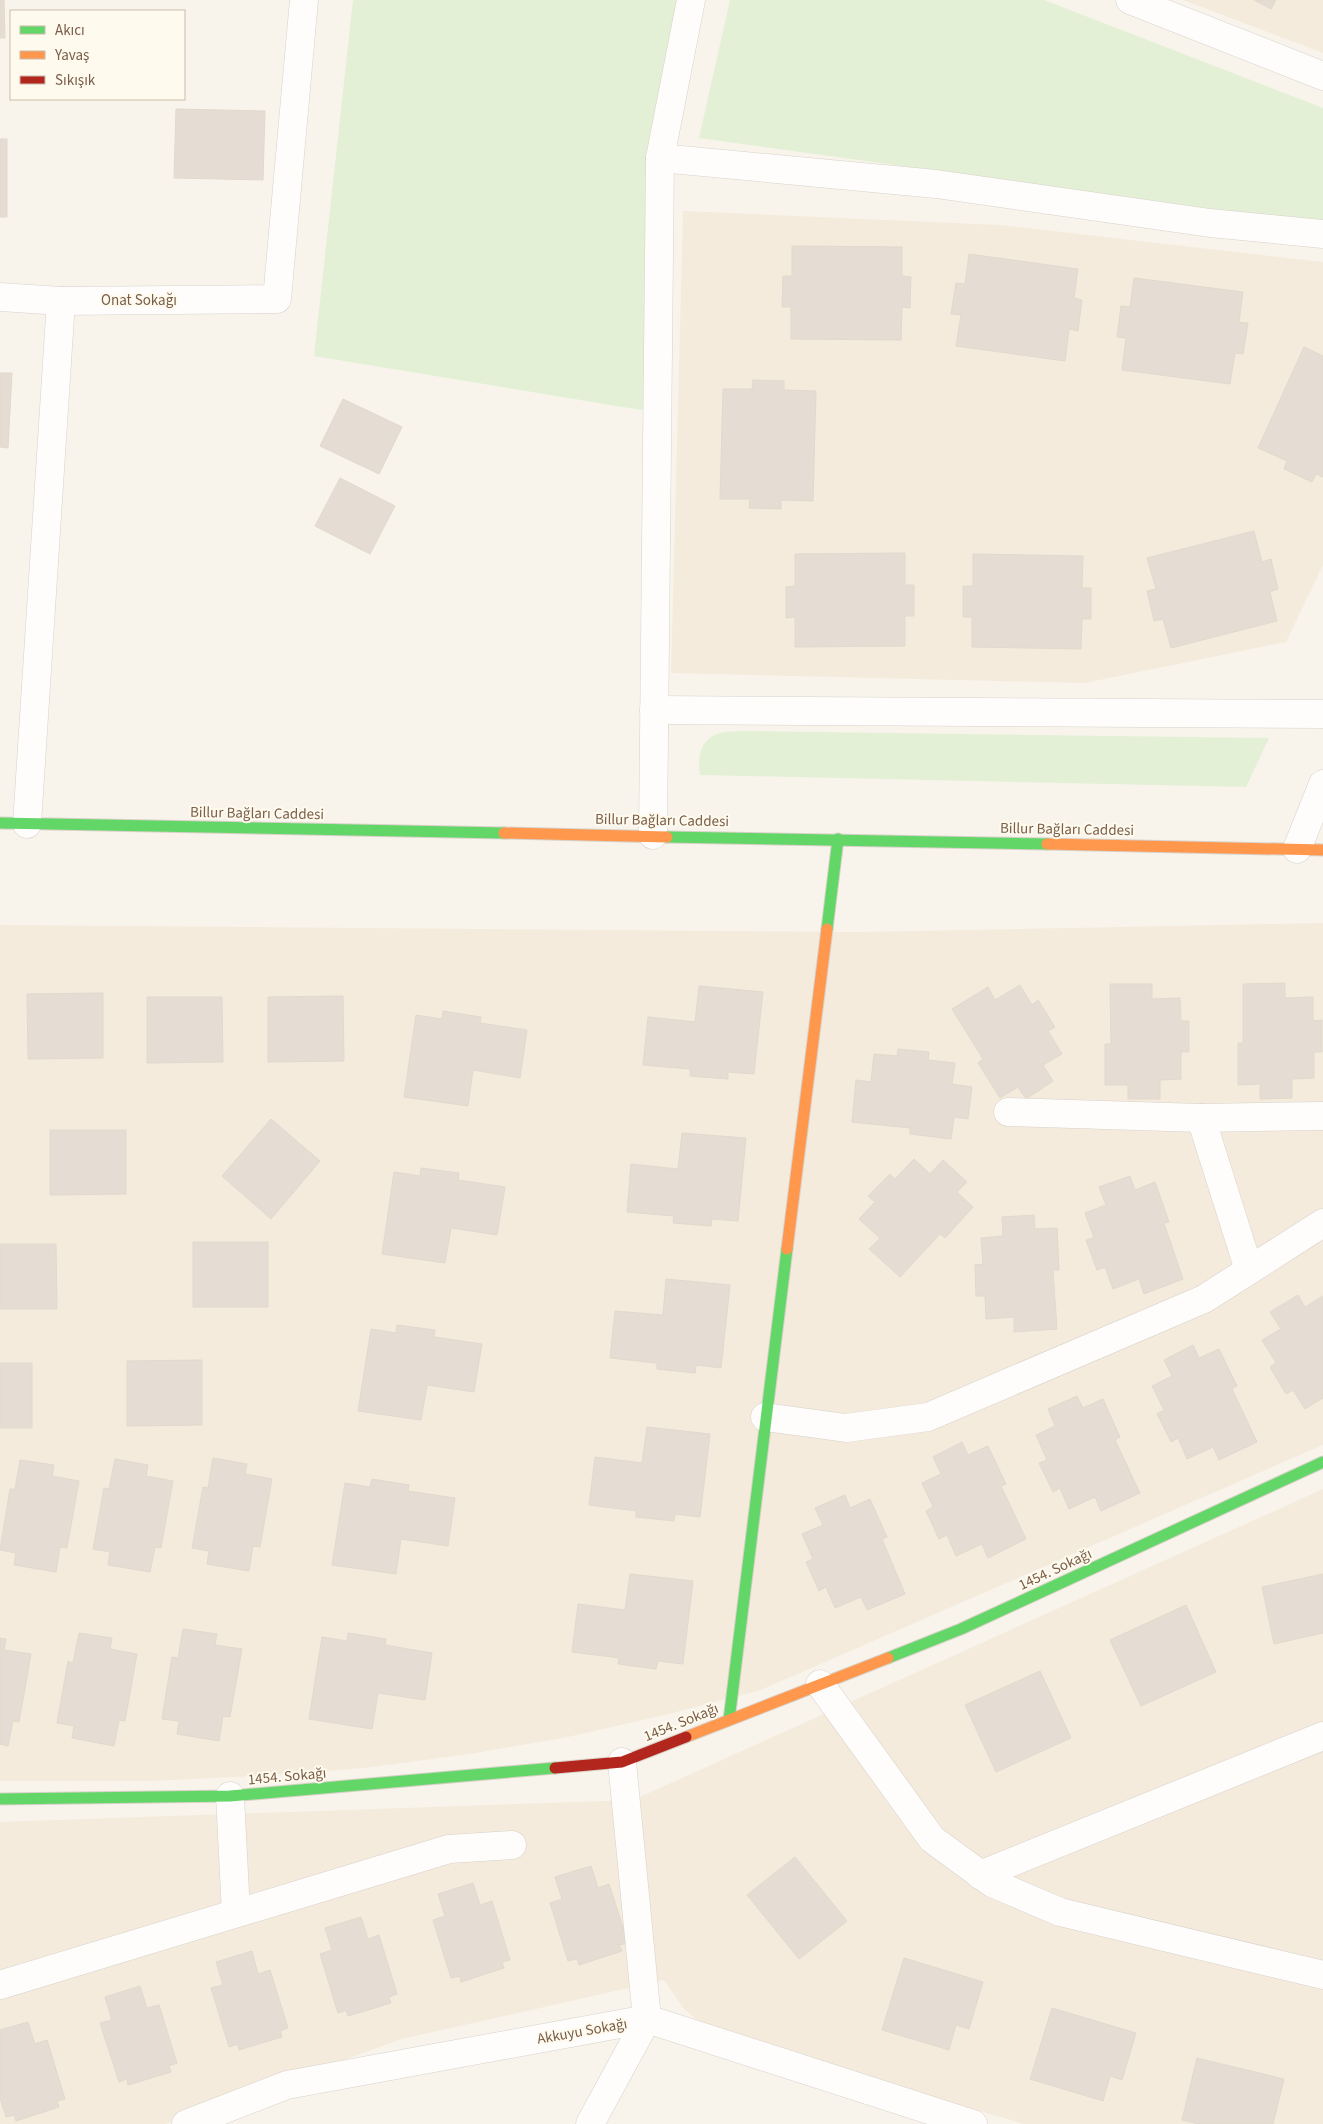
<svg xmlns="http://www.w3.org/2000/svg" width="1323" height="2124" font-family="'Source Sans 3',sans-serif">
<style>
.residential{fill:#f4ebdc}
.green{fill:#e3f0d5}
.building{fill:#e5ddd3;stroke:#e2d8cd}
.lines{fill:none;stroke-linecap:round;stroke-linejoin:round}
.street-casing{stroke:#d7d1ca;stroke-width:29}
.fast-casing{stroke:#d8d1c8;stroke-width:13}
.slow-casing{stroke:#d8d1c8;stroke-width:13}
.jam-casing{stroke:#d8d1c8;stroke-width:13}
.street{stroke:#fefdfc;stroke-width:28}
.fast{stroke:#63d668;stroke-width:11}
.slow{stroke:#ff974d;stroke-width:11}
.jam{stroke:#b3261e;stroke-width:11}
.labels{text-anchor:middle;stroke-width:4;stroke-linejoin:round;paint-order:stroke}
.street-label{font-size:15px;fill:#795e49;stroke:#fffaee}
</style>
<rect width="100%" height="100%" fill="#f8f4ec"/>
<g class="residential">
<polygon points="1183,0 1323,0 1323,53"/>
<polygon points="683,211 1000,225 1323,262 1323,565 1286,642 1085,683 671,673"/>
<polygon points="1323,923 1323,1445 761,1690 665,1715 568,1737 470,1754 364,1768 258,1776 151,1781 0,1781 0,925 860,932"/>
<polygon points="1323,1489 1323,2124 1024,2124 737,2039 699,2022 683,2008 664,1980 402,2039 165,2124 0,2124 0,1822 633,1800"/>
</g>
<g class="green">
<polygon points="353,0 682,0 647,411 314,356"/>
<polygon points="730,0 1044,0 1323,108 1323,224 699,138"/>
<path d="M741 731 1269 738 1246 787 700 775C697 759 700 740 717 734 724 731 734 732 741 731Z"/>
</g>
<g class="building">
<polygon points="0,0 4,0 5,38 0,38"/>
<polygon points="1254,0 1276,0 1271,9"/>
<polygon points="176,109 265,111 263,180 174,178"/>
<rect x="0" y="139" width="7" height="78"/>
<polygon points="792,246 902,247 902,276 911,277 910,308 902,307 901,340 791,339 791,307 782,307 783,276 792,276"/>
<polygon points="969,254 1078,269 1074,298 1082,300 1078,331 1069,329 1065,361 956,346 961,315 951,314 956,283 965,284"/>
<polygon points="1134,278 1243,292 1239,322 1248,323 1243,354 1235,353 1230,384 1122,370 1126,338 1117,337 1121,306 1130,307"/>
<polygon points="1304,347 1323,356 1323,477 1316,474 1312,482 1284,469 1287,461 1258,448"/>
<polygon points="0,373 12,373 8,448 0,447"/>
<polygon points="753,380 784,381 784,390 816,391 813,501 781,500 781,509 749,508 750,499 720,499 723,389 752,389"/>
<polygon points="343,399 402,427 379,474 320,446"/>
<polygon points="340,478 395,506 370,554 315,526"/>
<polygon points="1254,531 1262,562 1271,559 1278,589 1270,592 1277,621 1171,648 1163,619 1154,621 1147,591 1156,589 1147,558"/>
<polygon points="905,553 905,585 914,585 914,616 905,616 905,646 795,647 795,617 786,618 786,587 795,586 795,554"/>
<polygon points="973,554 1083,556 1082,588 1091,588 1091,619 1082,619 1081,649 972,647 972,617 963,617 963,586 973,586"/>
<polygon points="1285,983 1285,998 1313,997 1313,1021 1322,1020 1322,1052 1314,1052 1314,1078 1292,1079 1292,1098 1260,1099 1260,1084 1238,1085 1238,1043 1243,1043 1243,984"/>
<polygon points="1110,984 1152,984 1152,999 1180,998 1181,1021 1189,1021 1189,1052 1181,1052 1181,1079 1160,1080 1160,1099 1128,1099 1128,1085 1105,1085 1105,1044 1111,1044"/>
<polygon points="1020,985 1032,1005 1038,1000 1055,1027 1048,1031 1062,1054 1043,1065 1053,1081 1026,1099 1018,1087 1000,1098 978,1063 983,1059 952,1009 988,987 995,1000"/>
<polygon points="699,986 763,992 754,1074 728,1072 728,1079 690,1076 690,1069 643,1065 648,1017 695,1022"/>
<polygon points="103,993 103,1058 28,1059 27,994"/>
<polygon points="343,996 344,1061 268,1062 268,997"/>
<polygon points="147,997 222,997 223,1062 147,1063"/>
<polygon points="443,1011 481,1017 480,1023 527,1030 520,1078 473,1070 468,1106 404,1097 416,1015 442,1019"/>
<polygon points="898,1049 929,1052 928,1060 955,1063 952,1084 972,1087 968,1119 954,1117 951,1139 910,1134 910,1128 852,1122 856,1080 871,1082 874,1054 897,1056"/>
<polygon points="271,1119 320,1161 271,1219 222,1176"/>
<polygon points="50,1130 126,1130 126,1194 50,1195"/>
<polygon points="682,1133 746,1138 738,1221 712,1219 711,1226 673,1223 674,1216 627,1212 631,1164 678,1169"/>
<polygon points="914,1159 930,1174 943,1160 967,1182 957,1192 973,1207 945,1238 940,1234 900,1277 869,1249 880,1238 859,1219 875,1202 868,1196 890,1174 895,1179"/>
<polygon points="421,1168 459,1173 458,1180 505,1187 497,1235 451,1228 445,1263 382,1254 394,1172 420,1176"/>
<polygon points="1130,1176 1135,1190 1155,1182 1169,1222 1164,1223 1183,1279 1144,1294 1139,1279 1113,1289 1105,1267 1097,1270 1086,1240 1094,1238 1085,1213 1106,1205 1099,1187"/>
<polygon points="1034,1215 1035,1229 1057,1228 1059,1270 1053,1270 1057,1329 1014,1332 1014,1317 986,1319 985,1296 976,1296 975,1265 983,1264 981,1238 1003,1236 1002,1217"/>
<rect x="193" y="1242" width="75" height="65"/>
<polygon points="0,1244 56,1244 57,1309 0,1309"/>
<polygon points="666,1279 730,1285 721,1368 696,1365 695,1373 657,1369 657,1363 610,1358 615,1311 663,1315"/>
<polygon points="1298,1295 1305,1307 1323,1296 1323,1398 1305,1409 1293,1390 1286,1394 1270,1367 1276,1363 1262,1340 1281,1329 1270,1312"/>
<polygon points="397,1325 435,1330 434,1337 482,1344 474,1392 427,1385 421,1420 358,1411 371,1329 396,1333"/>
<polygon points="1193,1345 1199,1358 1219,1349 1237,1386 1232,1389 1257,1442 1219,1460 1213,1447 1187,1459 1178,1438 1171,1442 1157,1414 1164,1410 1152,1386 1172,1376 1164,1360"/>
<polygon points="202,1360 202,1425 127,1426 127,1361"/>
<rect x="0" y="1363" width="32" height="65"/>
<polygon points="1077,1396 1083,1408 1103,1399 1120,1437 1115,1440 1140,1493 1101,1511 1095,1497 1069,1509 1060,1488 1053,1492 1039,1463 1047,1460 1036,1435 1055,1426 1048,1409"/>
<polygon points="647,1427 710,1434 700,1517 675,1514 674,1521 636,1517 636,1511 589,1505 595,1457 642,1463"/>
<polygon points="962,1442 968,1455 988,1446 1006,1484 1001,1486 1026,1539 988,1558 982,1544 956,1556 947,1535 939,1539 926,1511 933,1507 922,1483 941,1474 933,1457"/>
<polygon points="213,1458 247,1464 245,1474 272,1479 260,1547 253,1546 249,1571 207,1564 209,1551 192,1548 203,1487 208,1488"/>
<polygon points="115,1459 148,1465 146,1476 173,1481 161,1548 155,1547 150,1572 108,1565 110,1552 93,1549 104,1488 109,1489"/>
<polygon points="20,1460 54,1465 52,1476 79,1481 67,1548 60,1547 56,1572 14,1565 16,1553 0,1550 10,1489 15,1489"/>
<polygon points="372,1479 409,1485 408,1491 455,1498 448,1546 401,1539 396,1574 332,1565 345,1483 370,1487"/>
<polygon points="845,1495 850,1508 870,1499 887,1537 882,1539 905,1594 867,1610 861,1597 835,1608 826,1587 819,1591 806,1562 813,1559 802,1534 823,1525 815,1508"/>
<polygon points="630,1574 693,1581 683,1664 658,1661 656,1669 618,1664 619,1658 572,1652 578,1604 625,1610"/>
<polygon points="1323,1574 1323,1633 1274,1644 1262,1587"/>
<polygon points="1186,1605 1216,1672 1141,1706 1110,1640"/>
<polygon points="183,1629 217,1634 215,1645 242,1649 230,1717 223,1716 219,1741 177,1734 179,1721 162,1719 172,1657 178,1658"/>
<polygon points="79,1633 112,1638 110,1649 137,1654 125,1721 119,1720 114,1746 72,1738 74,1726 57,1723 68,1661 73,1663"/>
<polygon points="348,1633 386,1639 385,1645 432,1653 425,1700 378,1693 372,1729 309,1719 322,1637 347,1641"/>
<polygon points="0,1638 6,1639 4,1650 31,1654 19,1722 13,1721 8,1746 0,1744"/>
<polygon points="1040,1671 1071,1738 996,1772 965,1705"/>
<polygon points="795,1857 847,1921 799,1959 747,1895"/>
<polygon points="591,1866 598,1888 609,1884 628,1943 619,1945 622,1951 579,1965 577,1959 568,1961 550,1903 562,1899 555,1877"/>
<polygon points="473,1883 480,1905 492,1901 510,1960 502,1962 504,1968 461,1982 460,1976 451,1978 433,1920 445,1916 438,1894"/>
<polygon points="361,1917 368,1939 379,1935 397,1994 389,1997 391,2003 348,2016 346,2010 338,2013 320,1954 332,1950 325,1928"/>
<polygon points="252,1951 258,1974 270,1970 288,2028 280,2031 282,2037 239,2050 238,2044 229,2047 211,1988 223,1985 216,1962"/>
<polygon points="904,1958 983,1982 969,2029 956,2025 949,2050 882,2030"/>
<polygon points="140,1986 147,2008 159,2005 177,2063 169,2066 171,2072 128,2085 127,2079 119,2082 100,2023 112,2020 105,1997"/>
<polygon points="1052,2008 1136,2033 1122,2080 1110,2076 1103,2101 1030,2079"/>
<polygon points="28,2022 35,2044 47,2040 65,2099 57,2101 59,2107 16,2121 14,2115 6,2117 0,2098 0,2030"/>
<polygon points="1197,2058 1284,2079 1273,2124 1198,2124 1182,2120"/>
</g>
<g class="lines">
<defs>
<g id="street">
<polyline points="1130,0 1323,76"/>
<polyline points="660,158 936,184 1210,223 1323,234"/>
<polyline points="0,297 61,301 277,299 304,0"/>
<polyline points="654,710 1323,714"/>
<polyline points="27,824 61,301"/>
<polyline points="653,835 660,158 691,0"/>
<polyline points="1297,849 1323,784"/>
<polyline points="1008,1112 1201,1118 1323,1116"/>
<polyline points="1201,1118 1249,1270"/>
<polyline points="765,1417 846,1428 928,1417 1204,1299 1323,1223"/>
<polyline points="820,1684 932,1839 992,1883 1060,1912 1323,1975"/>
<polyline points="230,1796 236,1913"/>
<polyline points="980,1875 1323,1736"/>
<polyline points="0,1985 449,1849 512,1845"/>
<polyline points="186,2124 287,2085 647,2019 973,2124"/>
<polyline points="590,2124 647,2019 622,1762"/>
</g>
<g id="fast">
<polyline points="0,823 504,833"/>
<polyline points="667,837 1047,844"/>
<polyline points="827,929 838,839"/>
<polyline points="888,1658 961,1629 1323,1462"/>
<polyline points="729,1720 787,1249"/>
<polyline points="0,1799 230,1796 555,1768"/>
</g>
<g id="slow">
<polyline points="504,833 667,837"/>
<polyline points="1047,844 1323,850"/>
<polyline points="787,1249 827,929"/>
<polyline points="686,1737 888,1658"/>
</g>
<polyline id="jam" points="555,1768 622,1762 686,1737"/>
</defs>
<use href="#street" class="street-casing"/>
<use href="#fast" class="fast-casing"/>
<use href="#slow" class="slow-casing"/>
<use href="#jam" class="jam-casing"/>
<use href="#street" class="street"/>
<use href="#fast" class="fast"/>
<use href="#slow" class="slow"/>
<use href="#jam" class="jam"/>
</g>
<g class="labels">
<g class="street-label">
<text x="139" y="305">Onat Sokağı</text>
<text transform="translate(257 813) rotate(1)" y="5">Billur Bağları Caddesi</text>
<text transform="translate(662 820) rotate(1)" y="5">Billur Bağları Caddesi</text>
<text transform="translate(1067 829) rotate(1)" y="5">Billur Bağları Caddesi</text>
<text transform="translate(1055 1569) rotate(-25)" y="5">1454. Sokağı</text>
<text transform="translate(681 1722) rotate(-22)" y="5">1454. Sokağı</text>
<text transform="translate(287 1776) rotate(-5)" y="5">1454. Sokağı</text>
<text transform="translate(582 2031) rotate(-10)" y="5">Akkuyu Sokağı</text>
</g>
</g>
<rect x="10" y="10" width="175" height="90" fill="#fffaee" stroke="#c9bcac"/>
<rect x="20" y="26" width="25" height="8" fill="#63d668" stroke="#c9bcac"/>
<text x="55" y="35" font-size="15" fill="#795e49">Akıcı</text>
<rect x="20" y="51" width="25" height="8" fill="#ff974d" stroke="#c9bcac"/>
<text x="55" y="60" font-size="15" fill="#795e49">Yavaş</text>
<rect x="20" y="76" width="25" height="8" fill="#b3261e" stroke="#c9bcac"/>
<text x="55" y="85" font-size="15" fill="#795e49">Sıkışık</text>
</svg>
